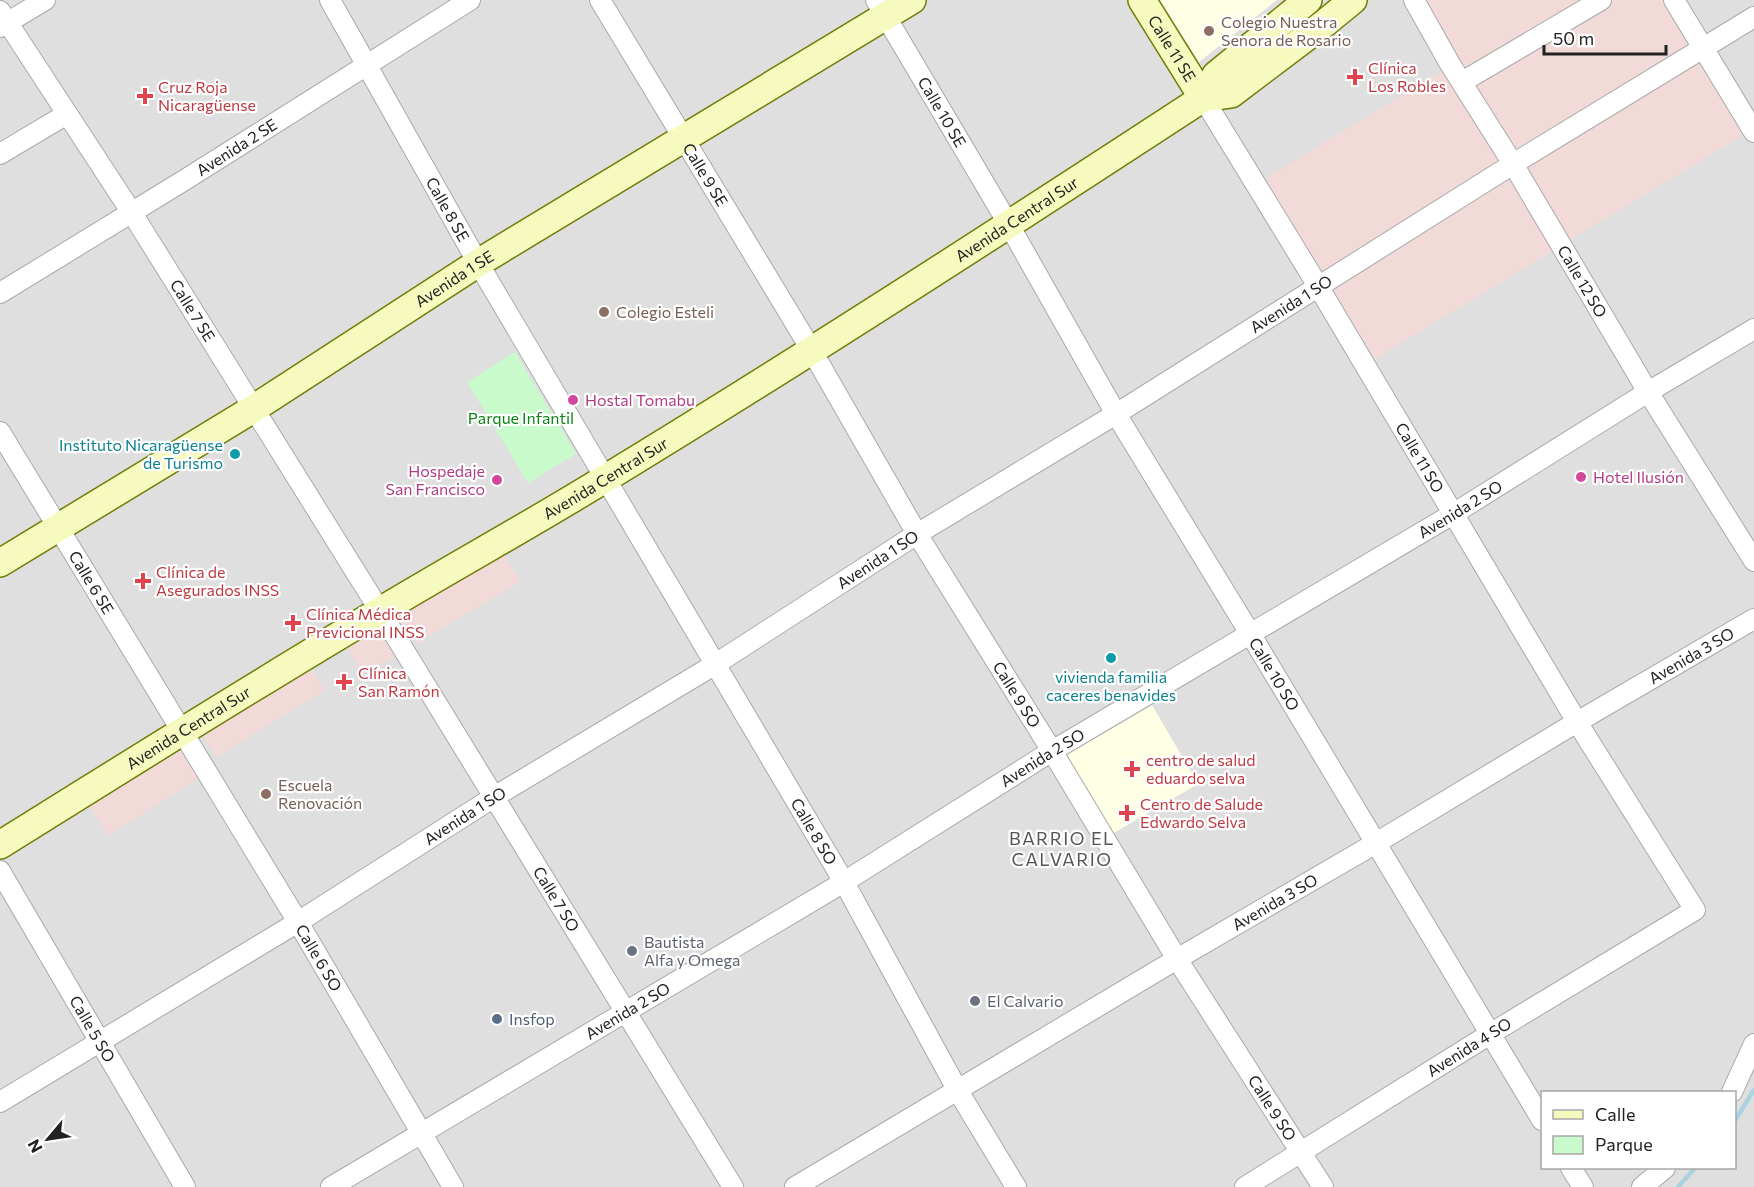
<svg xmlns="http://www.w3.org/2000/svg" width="1754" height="1187" font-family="Commissioner,sans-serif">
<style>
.residential{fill:#e0dfdf;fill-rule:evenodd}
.commercial{fill:#f2dad9}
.education{fill:#ffffe5}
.park{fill:#c8facc}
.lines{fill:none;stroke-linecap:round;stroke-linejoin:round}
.stream{stroke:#aad3df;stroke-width:4.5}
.street-casing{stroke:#a9a9a9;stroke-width:22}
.secondary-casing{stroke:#707d05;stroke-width:30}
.street{stroke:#fff;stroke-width:20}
.secondary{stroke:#f7fabf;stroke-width:27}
.education-dot{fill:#8d6e63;stroke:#fff;stroke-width:2}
.health-dot{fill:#e0444e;stroke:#fff;stroke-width:2}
.hotel-dot{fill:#d1479c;stroke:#fff;stroke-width:2}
.culture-dot{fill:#0f9aa8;stroke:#fff;stroke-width:2}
.worship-dot{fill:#6b7280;stroke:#fff;stroke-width:2}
.service-dot{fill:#5c6f8a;stroke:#fff;stroke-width:2}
.labels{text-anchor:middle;stroke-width:4.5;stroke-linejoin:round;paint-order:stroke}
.education-label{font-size:16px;fill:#785e54;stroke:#fff;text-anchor:start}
.street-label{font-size:16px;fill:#222;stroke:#fff}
.health-label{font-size:16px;fill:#be3a42;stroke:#fff;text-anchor:start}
.hotel-label{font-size:16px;fill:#b23c85;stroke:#fff;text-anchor:start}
.park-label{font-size:16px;fill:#0c8416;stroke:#fff}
.culture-label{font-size:16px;fill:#0d838f;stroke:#fff;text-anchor:end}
.worship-label{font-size:16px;fill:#5b616d;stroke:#fff;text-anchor:start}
.service-label{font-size:16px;fill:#4e5e75;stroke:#fff;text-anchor:start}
.neighbourhood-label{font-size:18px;letter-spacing:1.5px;fill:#555;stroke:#fff}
</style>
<rect width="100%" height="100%" fill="#f2efe9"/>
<path class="residential" d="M0 0H1754V1187H0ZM1542 1092H1734V1168H1542Z"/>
<g class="commercial">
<polygon points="1407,0 1665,0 1746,133 1375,359 1265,179 1445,69"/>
<polygon points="502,551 520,582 416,644 398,615"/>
<polygon points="377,627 394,656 363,675 346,645"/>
<polygon points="310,667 325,690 216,757 202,734"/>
<polygon points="179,747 199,778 108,836 89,804"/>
</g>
<g class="education">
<polygon points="1160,0 1277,0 1199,62"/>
<polygon points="1152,705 1198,784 1112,834 1066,755"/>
</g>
<polygon class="park" points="515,352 576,454 528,483 467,382"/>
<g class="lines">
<g class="stream">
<polyline points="1734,1122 1754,1090"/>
<polyline points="1678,1187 1695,1168"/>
</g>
<defs>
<g id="street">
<path id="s1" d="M330 0 478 263 844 882 958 1091 1016 1187"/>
<path id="s2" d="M600 0 812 351 917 534 1052 751 1177 959 1323 1187"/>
<path id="s3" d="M876 0 1009 225 1116 414 1251 635 1542 1120"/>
<path id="s4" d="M1414 0 1450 64 1513 164 1648 392 1754 561"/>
<polyline points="1674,0 1754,132"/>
<path id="s5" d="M0 11 132 213 380 611 733 1187"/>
<polyline points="0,27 45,0"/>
<polyline points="1462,82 1601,0"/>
<path id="s6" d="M1203 98 1318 286 1577 722 1695 910 1490 1034 1245 1187"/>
<polyline points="0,154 67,114"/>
<path id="s7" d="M0 293 183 181 470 0"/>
<path id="s8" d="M0 432 298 922 453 1187"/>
<path id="s9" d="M0 871 185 1187"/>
<polyline points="1732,1092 1754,1044"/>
<path id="s10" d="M0 1102 298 922 494 797 714 665 917 534 1116 414 1513 164 1754 17"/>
<polyline points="1571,1168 1583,1187"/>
<path id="s11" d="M331 1187 844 882 1052 751 1453 514 1648 392 1754 329"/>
<path id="s12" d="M795 1187 1177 959 1376 843 1577 722 1754 619"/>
<polyline points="1642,1187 1665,1168"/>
</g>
<g id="secondary">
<path id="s13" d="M1142 0 1203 98"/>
<polyline points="1203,98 1216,75 1308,0"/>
<path id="s14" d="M0 563 253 409 478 263 912 0"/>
<path id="s15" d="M0 845C127 766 253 686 382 610 455 566 530 525 603 480 805 357 1004 228 1203 98L1231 94 1325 23 1353 0"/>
</g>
</defs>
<use href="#street" class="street-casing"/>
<use href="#secondary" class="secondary-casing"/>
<use href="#street" class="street"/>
<use href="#secondary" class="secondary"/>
</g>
<g class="education-dot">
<circle cx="1209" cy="31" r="6"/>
<circle cx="604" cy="312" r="6"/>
<circle cx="266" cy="794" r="6"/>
</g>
<g class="health-dot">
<path d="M1352 68h6v6h6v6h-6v6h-6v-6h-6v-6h6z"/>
<path d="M142 87h6v6h6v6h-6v6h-6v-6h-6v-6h6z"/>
<path d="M140 572h6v6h6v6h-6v6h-6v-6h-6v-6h6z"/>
<path d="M290 614h6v6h6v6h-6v6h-6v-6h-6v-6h6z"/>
<path d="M341 673h6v6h6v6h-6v6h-6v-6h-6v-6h6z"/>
<path d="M1129 760h6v6h6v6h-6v6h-6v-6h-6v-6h6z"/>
<path d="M1124 804h6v6h6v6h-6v6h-6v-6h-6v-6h6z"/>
</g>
<g class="hotel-dot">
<circle cx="573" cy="400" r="6"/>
<circle cx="1581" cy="477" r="6"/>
<circle cx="497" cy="480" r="6"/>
</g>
<g class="culture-dot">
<circle cx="235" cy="454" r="6"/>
<circle cx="1111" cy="658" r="6"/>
</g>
<g class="worship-dot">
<circle cx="632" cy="951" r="6"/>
<circle cx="975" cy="1001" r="6"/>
</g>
<circle class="service-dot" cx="497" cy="1019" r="6"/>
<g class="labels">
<g class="education-label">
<text x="1221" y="28">Colegio Nuestra<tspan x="1221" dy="18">Senora de Rosario</tspan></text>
<text x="616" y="318">Colegio Esteli</text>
<text x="278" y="791">Escuela<tspan x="278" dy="18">Renovación</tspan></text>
</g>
<g class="street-label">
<text dy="6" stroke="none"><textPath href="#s13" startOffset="57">Calle 11 SE</textPath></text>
<text dy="6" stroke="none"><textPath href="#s3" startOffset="130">Calle 10 SE</textPath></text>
<text dy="6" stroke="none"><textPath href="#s7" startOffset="278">Avenida 2 SE</textPath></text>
<text dy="6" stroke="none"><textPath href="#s2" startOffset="204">Calle 9 SE</textPath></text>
<text dy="6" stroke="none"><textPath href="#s1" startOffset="240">Calle 8 SE</textPath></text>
<text dy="6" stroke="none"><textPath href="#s15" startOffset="1194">Avenida Central Sur</textPath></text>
<text dy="6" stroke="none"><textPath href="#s14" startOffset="536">Avenida 1 SE</textPath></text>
<text dy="6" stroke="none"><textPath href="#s4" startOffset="328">Calle 12 SO</textPath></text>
<text dy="6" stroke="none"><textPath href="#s10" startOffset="1518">Avenida 1 SO</textPath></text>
<text dy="6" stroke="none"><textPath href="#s5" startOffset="356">Calle 7 SE</textPath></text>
<text dy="6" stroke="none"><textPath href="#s6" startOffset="420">Calle 11 SO</textPath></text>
<text dy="6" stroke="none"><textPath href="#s15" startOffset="708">Avenida Central Sur</textPath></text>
<text dy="6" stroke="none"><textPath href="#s11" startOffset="1317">Avenida 2 SO</textPath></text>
<text dy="6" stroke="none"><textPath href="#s10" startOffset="1032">Avenida 1 SO</textPath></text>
<text dy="6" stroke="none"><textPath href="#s8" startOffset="176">Calle 6 SE</textPath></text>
<text dy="6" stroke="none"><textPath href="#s12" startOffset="1042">Avenida 3 SO</textPath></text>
<text dy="6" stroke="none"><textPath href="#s3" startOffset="783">Calle 10 SO</textPath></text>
<text dy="6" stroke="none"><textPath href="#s2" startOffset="810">Calle 9 SO</textPath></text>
<text dy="6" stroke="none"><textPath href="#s15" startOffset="222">Avenida Central Sur</textPath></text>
<text dy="6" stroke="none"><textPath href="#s11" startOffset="831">Avenida 2 SO</textPath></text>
<text dy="6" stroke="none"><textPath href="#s10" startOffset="546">Avenida 1 SO</textPath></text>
<text dy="6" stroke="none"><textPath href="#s1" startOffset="962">Calle 8 SO</textPath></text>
<text dy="6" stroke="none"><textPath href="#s5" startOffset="1048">Calle 7 SO</textPath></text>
<text dy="6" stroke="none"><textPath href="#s12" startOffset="558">Avenida 3 SO</textPath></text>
<text dy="6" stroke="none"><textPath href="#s8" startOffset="615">Calle 6 SO</textPath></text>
<text dy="6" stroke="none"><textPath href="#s11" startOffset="345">Avenida 2 SO</textPath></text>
<text dy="6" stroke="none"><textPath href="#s9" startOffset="183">Calle 5 SO</textPath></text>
<text transform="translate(1469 1047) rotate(-32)" y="6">Avenida 4 SO</text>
<text dy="6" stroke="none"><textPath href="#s2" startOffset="1296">Calle 9 SO</textPath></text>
</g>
<g class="health-label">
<text x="1368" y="74">Clínica<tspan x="1368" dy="18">Los Robles</tspan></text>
<text x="158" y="93">Cruz Roja<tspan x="158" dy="18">Nicaragüense</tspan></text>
<text x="156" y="578">Clínica de<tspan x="156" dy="18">Asegurados INSS</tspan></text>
<text x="306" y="620">Clínica Médica<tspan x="306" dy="18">Previcional INSS</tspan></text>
<text x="358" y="679">Clínica<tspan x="358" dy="18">San Ramón</tspan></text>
<text x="1146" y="766">centro de salud<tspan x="1146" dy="18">eduardo selva</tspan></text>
<text x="1140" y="810">Centro de Salude<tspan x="1140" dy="18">Edwardo Selva</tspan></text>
</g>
<g class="hotel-label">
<text x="585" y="406">Hostal Tomabu</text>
<text x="485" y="477" text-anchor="end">Hospedaje<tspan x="485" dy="18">San Francisco</tspan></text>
<text x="1593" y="483">Hotel Ilusión</text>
</g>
<g class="park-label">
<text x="521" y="424">Parque Infantil</text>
</g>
<g class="culture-label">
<text x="223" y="451">Instituto Nicaragüense<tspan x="223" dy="18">de Turismo</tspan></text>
<text x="1111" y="683" text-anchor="middle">vivienda familia<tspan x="1111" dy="18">caceres benavides</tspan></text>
</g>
<g class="worship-label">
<text x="644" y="948">Bautista<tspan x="644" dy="18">Alfa y Omega</tspan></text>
<text x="987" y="1007">El Calvario</text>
</g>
<g class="service-label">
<text x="509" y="1025">Insfop</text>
</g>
<g class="neighbourhood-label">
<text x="1062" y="845">BARRIO EL<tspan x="1062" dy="21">CALVARIO</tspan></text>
</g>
</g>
<rect x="1541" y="1091" width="195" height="78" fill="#ffffff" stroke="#a7a7a7" stroke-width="1.5"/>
<rect x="1553" y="1110" width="30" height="9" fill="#f7fabf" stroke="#a7a7a7" stroke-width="1.5"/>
<text x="1595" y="1121" font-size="18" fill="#222222">Calle</text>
<rect x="1553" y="1136" width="30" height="18" fill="#c8facc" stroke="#a7a7a7" stroke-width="1.5"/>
<text x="1595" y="1151" font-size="18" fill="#222222">Parque</text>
<g transform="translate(48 1139) rotate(241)" stroke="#ffffff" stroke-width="4.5" paint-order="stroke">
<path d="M0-4.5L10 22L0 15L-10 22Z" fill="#222222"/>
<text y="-9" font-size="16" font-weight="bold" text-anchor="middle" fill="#222222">N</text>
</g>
<path d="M1544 45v9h122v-9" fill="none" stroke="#222222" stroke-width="3"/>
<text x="1553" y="45" font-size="18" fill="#222222" stroke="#ffffff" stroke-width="4.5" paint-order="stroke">50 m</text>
</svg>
